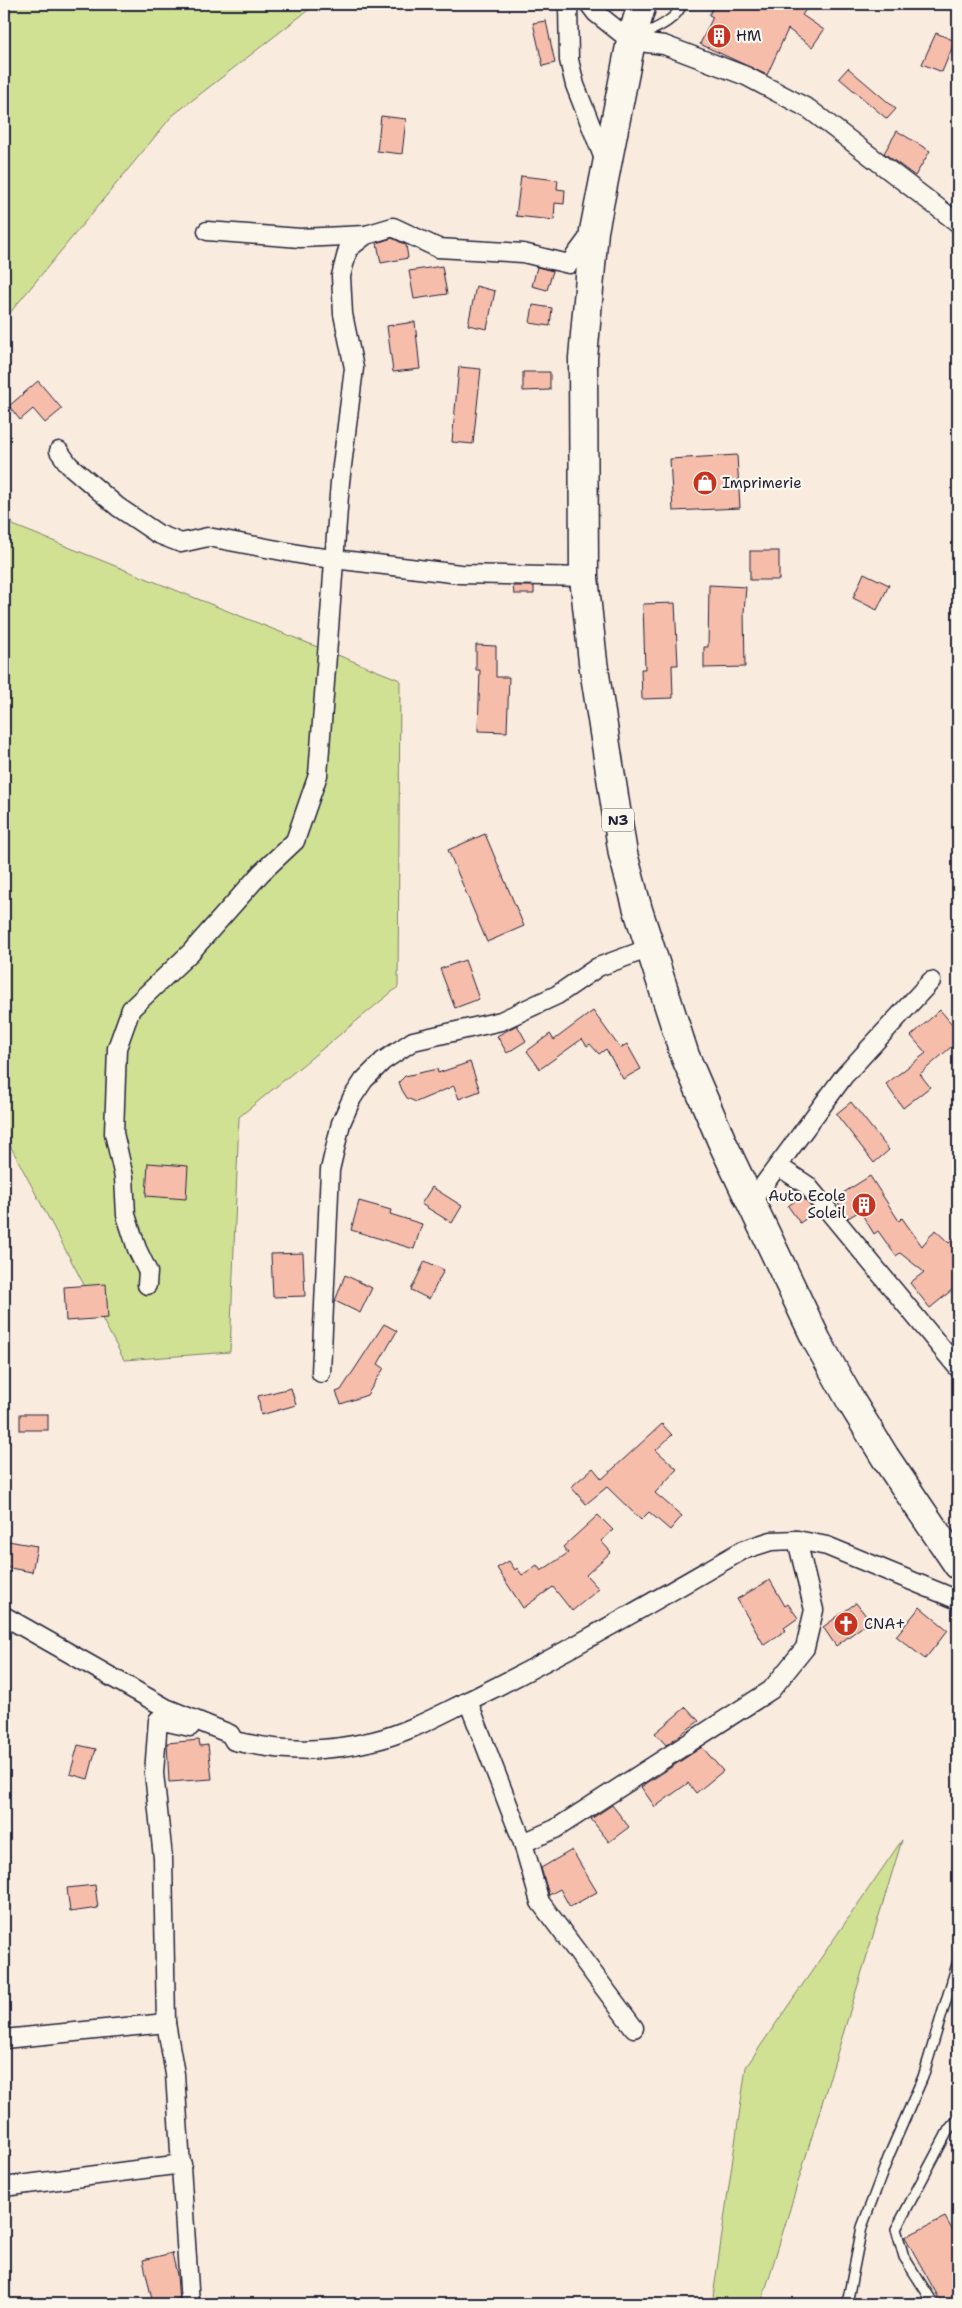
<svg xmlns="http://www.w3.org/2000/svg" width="962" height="2308" font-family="'Shantell Sans',sans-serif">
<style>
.green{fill:#d1e194;stroke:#7a8268}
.building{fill:#f6bdab;stroke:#22223b}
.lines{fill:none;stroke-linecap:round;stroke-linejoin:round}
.lane-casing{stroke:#22223b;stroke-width:12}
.street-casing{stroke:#22223b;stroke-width:21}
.highway-casing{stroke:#22223b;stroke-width:31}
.lane{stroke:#fbf7ec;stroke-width:9}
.street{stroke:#fbf7ec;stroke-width:18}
.highway{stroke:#fbf7ec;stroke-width:28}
.labels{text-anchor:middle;stroke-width:4.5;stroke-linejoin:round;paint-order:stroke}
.shield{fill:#fbf7ec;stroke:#636270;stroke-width:1}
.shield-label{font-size:14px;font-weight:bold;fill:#22223b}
.poi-label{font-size:15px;fill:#22223b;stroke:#fbf7ec;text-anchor:start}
</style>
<rect width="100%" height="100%" fill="#faebdf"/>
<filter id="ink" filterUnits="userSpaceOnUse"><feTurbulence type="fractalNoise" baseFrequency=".02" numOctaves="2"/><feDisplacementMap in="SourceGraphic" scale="10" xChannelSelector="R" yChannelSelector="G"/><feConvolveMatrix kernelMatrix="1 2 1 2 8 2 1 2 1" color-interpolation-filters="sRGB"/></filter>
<g filter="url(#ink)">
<g class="green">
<polygon points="4,4 316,4 172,116 4,320"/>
<polygon points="4,494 13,525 400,680 398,987 239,1117 230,1352 124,1360 4,1134"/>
<polygon points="902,1840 761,2304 712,2304 746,2067"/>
</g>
<g class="building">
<polygon points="715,4 810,4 802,15 824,30 812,47 788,29 767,75 700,44 713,17 709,15"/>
<polygon points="546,21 555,63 543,66 533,23"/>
<polygon points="936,33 955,41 942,72 922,64"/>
<polygon points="848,68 896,109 887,119 839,78"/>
<polygon points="381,116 406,119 402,154 377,151"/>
<polygon points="897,131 930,151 915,176 884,153"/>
<polygon points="521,176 558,180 557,189 565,190 564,204 555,203 554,220 516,216"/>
<polygon points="392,238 406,245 408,258 381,263 377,243"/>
<polygon points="442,266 447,294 414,299 409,271"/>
<polygon points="537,267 553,271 547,290 532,286"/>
<polygon points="476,286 495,291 487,329 468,325"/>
<polygon points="533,305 552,308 550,326 530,323"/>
<polygon points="415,322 420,369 393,372 387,326"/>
<polygon points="459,367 481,369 473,444 452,442"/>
<polygon points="523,372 550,372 550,390 523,391"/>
<polygon points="38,381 62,409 45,423 33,409 20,420 9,406"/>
<polygon points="737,455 740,508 673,511 670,459"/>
<rect x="750" y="551" width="29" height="29"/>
<polygon points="864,573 889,585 877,610 853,598"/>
<polygon points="709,585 746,587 744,612 745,667 704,668 704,647 708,647"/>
<polygon points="513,586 534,586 534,594 514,594"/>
<polygon points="675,603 678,665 672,665 673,698 642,699 641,669 645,669 643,604"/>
<polygon points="476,645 496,646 496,677 509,677 507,732 478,731 480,670 476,670"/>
<polygon points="485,834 524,926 487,942 448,850"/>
<polygon points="465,960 479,999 455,1008 440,969"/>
<polygon points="940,1010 958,1031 958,1041 920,1074 930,1087 903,1108 886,1084 926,1053 911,1036"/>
<polygon points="593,1011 620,1048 627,1044 641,1069 623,1079 606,1049 599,1054 590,1044 587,1046 582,1039 540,1069 527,1051 550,1034 554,1040"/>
<polygon points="517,1025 526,1041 507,1053 497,1036"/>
<polygon points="470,1062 480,1091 459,1099 454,1086 416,1102 407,1098 402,1090 399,1082 405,1076 437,1069 438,1073"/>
<polygon points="851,1102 889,1150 874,1163 836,1114"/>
<polygon points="148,1163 188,1166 186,1199 146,1196"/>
<polygon points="870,1176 899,1221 902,1218 922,1246 935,1230 949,1243 958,1235 958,1285 930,1308 910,1283 924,1272 900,1253 896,1256 878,1231 874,1234 860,1211 848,1218 835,1198"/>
<polygon points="432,1187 462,1206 452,1223 421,1204"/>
<polygon points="802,1196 815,1212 800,1223 788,1206"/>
<polygon points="359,1201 391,1210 390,1214 422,1224 414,1249 351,1230"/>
<polygon points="303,1253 305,1296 273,1297 271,1254"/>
<polygon points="425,1261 444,1270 429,1299 411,1290"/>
<polygon points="345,1275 372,1288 360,1313 335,1301"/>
<polygon points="106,1284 108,1318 66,1321 64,1287"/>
<polygon points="384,1324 397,1331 378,1364 384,1368 367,1395 341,1404 336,1392 341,1390"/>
<polygon points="291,1388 296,1405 261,1415 258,1396"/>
<rect x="20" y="1414" width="28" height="16"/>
<polygon points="662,1424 672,1435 656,1450 677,1469 655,1493 682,1516 670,1530 649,1512 641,1520 607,1487 586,1504 571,1487 593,1468 602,1479"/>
<polygon points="598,1515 613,1530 601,1541 611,1552 586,1575 599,1589 572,1611 553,1587 523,1608 497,1568 509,1561 515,1570 517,1568 522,1575 537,1565 541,1571 568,1553 563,1547"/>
<polygon points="8,1541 37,1546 32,1572 4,1567"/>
<polygon points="770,1580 785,1606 788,1604 798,1618 784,1628 786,1630 764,1645 737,1599"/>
<polygon points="856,1603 870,1621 836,1646 823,1627"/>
<polygon points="920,1607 948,1630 925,1659 896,1636"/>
<polygon points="686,1707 699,1721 666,1745 655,1733"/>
<polygon points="199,1740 200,1746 208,1745 212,1779 169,1782 167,1743"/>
<polygon points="78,1745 96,1749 88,1779 70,1774"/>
<polygon points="702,1747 723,1771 696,1793 688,1783 655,1807 641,1787"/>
<polygon points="612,1805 629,1827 609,1842 591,1819"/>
<polygon points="572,1850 597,1892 570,1907 560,1889 549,1895 541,1868"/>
<polygon points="95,1885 98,1908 70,1912 67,1888"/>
<polygon points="945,2217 958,2240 958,2302 940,2300 905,2237"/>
<polygon points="172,2253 177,2275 179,2303 153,2304 143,2260"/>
</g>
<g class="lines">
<defs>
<g id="lane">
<path d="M638 37C654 29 676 21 682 4"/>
<polyline points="847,2304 862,2227 890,2153 923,2077 958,1961"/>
<polyline points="934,2304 904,2257 896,2229 949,2129 958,2119"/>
</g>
<g id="street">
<polyline points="568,4 569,60 575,85 606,164"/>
<polyline points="589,4 596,13 631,41 664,45 746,76 809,109 958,223"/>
<polyline points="207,231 300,238 366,235"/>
<polyline points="59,451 69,465 118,507 158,534 181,543 208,537 309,556 460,574 584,577"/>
<polyline points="778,1166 807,1185 958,1368"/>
<polyline points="751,1202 844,1076 931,981"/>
<polyline points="147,1285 148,1272 137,1249 126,1215 124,1177 114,1133 117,1048 131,1009 191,952 261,873 295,841 318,775 340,482 354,368 343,314 341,276 348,249 366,235 393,227 438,248 523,253 569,264 592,233"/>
<polyline points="321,1373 330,1170 341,1123 352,1098 364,1080 383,1061 413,1041 501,1021 557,995 598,967 650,948"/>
<path d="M4 1616 166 1708 230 1734 234 1741C284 1752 323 1753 373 1741 408 1733 441 1714 474 1698 566 1653 654 1601 743 1550L771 1541 797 1540 827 1546 958 1600"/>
<polyline points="468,1701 523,1843 540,1902 634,2028"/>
<polyline points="523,1843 555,1829 771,1690 805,1648 814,1610 797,1540"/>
<polyline points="4,2039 166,2023"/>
<polyline points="4,2187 182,2164"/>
<polyline points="190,2304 175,2074 166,2023 163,1858 154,1773 158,1720 190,1727"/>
</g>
<polyline id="highway" points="642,4 631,41 594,231 583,358 584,577 593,662 623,854 638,910 685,1056 723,1144 817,1341 852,1403 885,1457 958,1565"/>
</defs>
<use href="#lane" class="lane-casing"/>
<use href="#street" class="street-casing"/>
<use href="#highway" class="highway-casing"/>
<use href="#lane" class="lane"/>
<use href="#street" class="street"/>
<use href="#highway" class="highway"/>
</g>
</g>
<defs>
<symbol id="building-disc" viewBox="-11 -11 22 22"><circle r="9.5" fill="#c8321e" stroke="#fbf7ec"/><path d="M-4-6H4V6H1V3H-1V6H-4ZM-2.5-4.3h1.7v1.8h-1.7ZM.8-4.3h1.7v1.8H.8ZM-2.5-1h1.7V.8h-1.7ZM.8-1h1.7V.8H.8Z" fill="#fff"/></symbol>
<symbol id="shop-disc" viewBox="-11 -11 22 22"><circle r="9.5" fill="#c8321e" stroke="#fbf7ec"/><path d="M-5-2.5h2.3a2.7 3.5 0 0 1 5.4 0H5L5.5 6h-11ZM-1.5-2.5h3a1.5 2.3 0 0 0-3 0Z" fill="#fff"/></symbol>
<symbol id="church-disc" viewBox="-11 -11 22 22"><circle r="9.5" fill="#c8321e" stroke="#fbf7ec"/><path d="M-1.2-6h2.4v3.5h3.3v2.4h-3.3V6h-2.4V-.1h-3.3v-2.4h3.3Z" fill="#fff"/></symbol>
</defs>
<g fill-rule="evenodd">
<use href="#building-disc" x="705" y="22" width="28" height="28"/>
<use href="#shop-disc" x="691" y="469" width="28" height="28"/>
<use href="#building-disc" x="850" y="1191" width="28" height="28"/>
<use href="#church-disc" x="832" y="1610" width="28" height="28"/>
</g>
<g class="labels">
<rect class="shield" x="602" y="808.5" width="32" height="23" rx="4"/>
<g class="shield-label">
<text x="618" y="825">N3</text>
</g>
<g class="poi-label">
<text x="736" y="41">HM</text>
<text x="722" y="488">Imprimerie</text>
<text x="846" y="1201" text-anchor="end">Auto Ecole<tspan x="846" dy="17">Soleil</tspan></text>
<text x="864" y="1629">CNA+</text>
</g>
</g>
<rect width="962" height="2308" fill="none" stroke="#fbf7ec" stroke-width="20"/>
<rect x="10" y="10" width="942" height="2288" fill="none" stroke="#22223b" stroke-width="2" filter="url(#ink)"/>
</svg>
